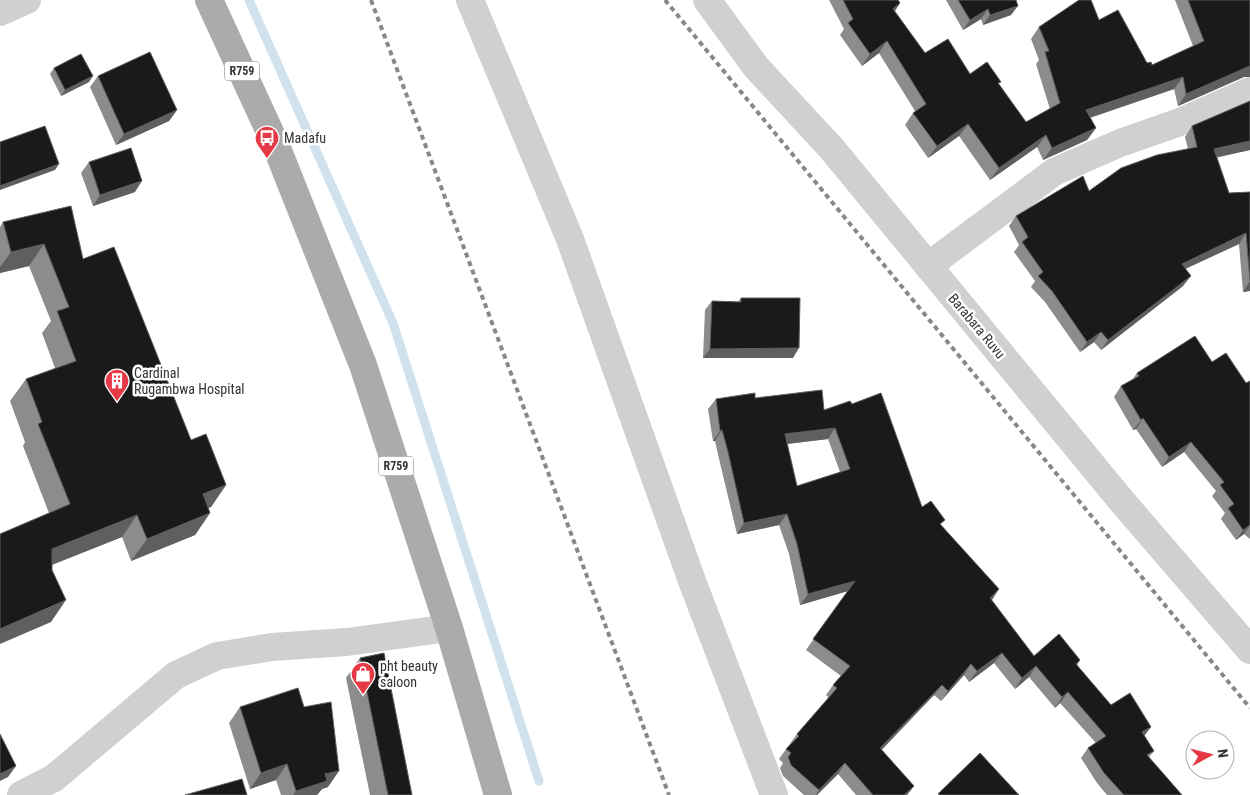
<svg xmlns="http://www.w3.org/2000/svg" width="1250" height="795" font-family="'Roboto Condensed',sans-serif">
<style>
.lines{fill:none;stroke-linecap:round;stroke-linejoin:round}
.stream{stroke:#cfe2ee;stroke-width:9}
.minor{stroke:#d0d0d0;stroke-width:28}
.major{stroke:#ababab;stroke-width:28}
.rail{stroke:#888;stroke-width:4;stroke-dasharray:5 4;stroke-linecap:butt}
.wall{fill:#8c8c8c;fill-rule:evenodd}
.shaded-wall{fill:#5f5f5f}
.building{fill:#1a1a1a;stroke:#5f5f5f;fill-rule:evenodd}
.labels{text-anchor:middle;stroke-width:5;stroke-linejoin:round;paint-order:stroke}
.shield{fill:#fff;stroke:#707070;stroke-width:1}
.shield-label{font-size:12px;font-weight:bold;fill:#333}
.poi-label{font-size:14px;fill:#333;stroke:#fff;text-anchor:start}
.street-label{font-size:14px;fill:#333;stroke:#fff}
</style>
<rect width="100%" height="100%" fill="#fff"/>
<g class="lines">
<polyline class="stream" points="249,0 393,323 539,781"/>
<g class="minor">
<polyline points="470,0 570,239 692,581 774,795"/>
<polyline points="707,0 756,67 832,149 1120,499 1250,650"/>
<polyline points="0,12 27,0"/>
<polyline points="928,266 1054,172 1120,143 1180,122 1250,91"/>
<polyline points="21,795 54,778 176,675 217,656 272,647 347,642 449,628"/>
</g>
<polyline class="major" points="209,0 275,143 363,365 449,628 498,795"/>
<g class="rail">
<polyline points="371,0 669,795"/>
<polyline points="665,0 1250,708"/>
</g>
</g>
<g class="wall">
<polygon points="829,0 898,0 900,3 895,11 925,53 970,74 999,84 1026,122 1050,109 1036,64 1039,60 1031,39 1039,27 1099,20 1147,63 1152,65 1193,46 1175,0 1250,0 1250,77 1244,77 1178,106 1174,89 1090,118 1096,128 1087,140 1043,160 1037,147 990,180 959,136 928,158 905,125 913,113 915,111 879,53 862,66 840,35 844,29"/>
<polygon points="946,0 1016,0 1011,15 983,25 981,19 963,30"/>
<polygon points="54,68 89,82 61,96 50,74"/>
<polygon points="98,76 177,110 169,121 116,145 90,87"/>
<polygon points="1250,101 1250,150 1216,157 1229,193 1250,192 1250,291 1243,292 1239,244 1185,269 1183,286 1101,350 1094,342 1080,352 1045,302 1031,287 1035,281 1014,252 1019,245 1009,226 1016,216 1089,191 1188,149 1185,137 1192,126"/>
<polygon points="89,162 135,192 93,206 81,173"/>
<polygon points="3,222 83,259 191,440 226,485 211,507 208,508 210,513 195,535 131,561 122,537 52,565 51,622 49,513 23,446 25,442 10,401 26,379 55,368 42,333 51,321 29,266 0,273 0,227"/>
<polygon points="741,298 793,358 703,358 705,310 712,301 738,302"/>
<polygon points="1212,362 1246,383 1250,381 1250,539 1244,534 1236,540 1221,519 1225,513 1212,496 1216,491 1184,452 1162,467 1136,429 1133,430 1114,397 1121,386 1132,380 1137,373"/>
<path d="M755 398 824 410 852 404 922 507 941 525 992 600 1034 656 1080 660 1077 666 1111 705 1151 727 1144 736 1154 751 1149 757 1182 795H1107L1097 783 1081 758 1088 748 1096 743 1060 703 1055 708 1029 677 1015 689 994 663 969 682 964 675 941 701 934 695 881 749 914 786 907 795H856L838 774 817 795H804L783 776 780 768 783 763 779 759 797 734 829 698 826 695 833 685 841 676 806 650 848 591 800 605 789 554 779 525 737 534 720 463 715 441H713L708 409 716 399ZM828 439 840 472 797 486 787 444Z"/>
<polygon points="360,658 412,795 370,795 346,678"/>
<polygon points="240,707 328,787 322,789 317,795 281,795 276,780 250,789 229,723"/>
</g>
<g class="shaded-wall">
<polygon points="900,3 892,15 893,9"/>
<polygon points="1018,6 1011,15 983,25 990,15"/>
<polygon points="988,9 981,19 963,30 970,20"/>
<polygon points="887,41 879,53 862,66 870,54"/>
<polygon points="1250,66 1250,77 1244,77 1178,106 1186,94"/>
<polygon points="93,76 89,82 61,96 65,90"/>
<polygon points="1183,77 1174,89 1077,122 1086,110"/>
<polygon points="177,110 169,121 116,145 124,134"/>
<polygon points="968,124 959,136 928,158 937,146"/>
<polygon points="1096,128 1087,140 1043,160 1052,148"/>
<polygon points="1046,135 1037,147 990,180 999,168"/>
<polygon points="1250,141 1250,150 1206,160 1214,149"/>
<polygon points="59,164 55,170 0,190 0,186"/>
<polygon points="142,181 135,192 93,206 100,195"/>
<polygon points="1246,233 1239,244 1174,274 1182,264"/>
<polygon points="44,244 29,266 0,273 0,267 11,252"/>
<polygon points="1191,276 1183,286 1101,350 1108,340"/>
<polygon points="1250,281 1250,291 1243,292"/>
<polygon points="1101,332 1094,342 1080,352 1087,342"/>
<polygon points="799,348 793,358 703,358 710,349"/>
<polygon points="1143,418 1136,429 1133,430 1141,420"/>
<polygon points="835,428 828,439 778,445 785,434"/>
<polygon points="722,430 715,441 713,441 720,431"/>
<polygon points="1191,442 1184,452 1162,467 1169,457"/>
<polygon points="226,485 211,507 187,516 203,494"/>
<polygon points="210,513 195,535 131,561 147,539"/>
<polygon points="787,514 779,525 737,534 744,523"/>
<polygon points="137,515 122,537 36,571 52,549"/>
<polygon points="1250,525 1244,534 1236,540 1243,530"/>
<polygon points="855,581 848,591 800,605 808,594"/>
<polygon points="999,589 992,600 982,608 990,598"/>
<polygon points="66,600 51,622 0,644 0,629"/>
<polygon points="1002,653 994,663 969,682 977,671"/>
<polygon points="971,664 964,675 941,701 948,691"/>
<polygon points="1036,666 1029,677 1015,689 1022,678"/>
<polygon points="942,685 934,695 873,759 880,748"/>
<polygon points="1068,692 1060,703 1055,708 1062,697"/>
<polygon points="1151,727 1143,737 1142,732"/>
<polygon points="845,763 838,774 817,795 816,795 819,790"/>
<polygon points="287,764 276,780 250,789 261,773"/>
<polygon points="16,766 8,777 0,781 0,774"/>
<polygon points="339,771 328,787 322,789 317,795 293,795 296,791 325,774"/>
<polygon points="914,786 907,795 904,795"/>
</g>
<g class="building">
<polygon points="843,0 898,0 900,3 893,9 925,53 948,39 970,74 987,62 1001,82 998,83 1026,122 1060,103 1045,52 1049,51 1039,27 1079,0 1091,0 1099,20 1118,10 1147,63 1151,62 1152,65 1204,41 1188,0 1250,0 1250,66 1186,94 1183,77 1086,110 1096,128 1052,148 1046,135 999,168 968,124 937,146 913,113 926,104 887,41 870,54 848,23 853,19"/>
<polygon points="958,0 1016,0 1018,6 990,15 988,9 970,20"/>
<polygon points="150,52 177,110 124,134 98,76"/>
<polygon points="81,54 93,76 65,90 54,68"/>
<polygon points="1250,101 1250,141 1214,149 1229,193 1250,192 1250,281 1246,233 1182,264 1191,276 1108,340 1101,332 1087,342 1052,291 1038,276 1043,272 1022,242 1028,237 1016,216 1083,176 1089,191 1121,168 1157,155 1197,147 1192,126"/>
<polygon points="45,126 59,164 0,186 0,142"/>
<polygon points="131,148 142,181 100,195 89,162"/>
<polygon points="71,206 83,259 114,247 191,440 206,434 226,485 203,494 210,513 147,539 137,515 52,549 52,570 66,600 0,629 0,534 70,504 38,424 42,422 26,379 76,361 57,311 69,307 44,244 11,252 3,222"/>
<polygon points="741,298 800,298 799,348 710,349 712,301 741,302"/>
<polygon points="1195,336 1212,362 1226,353 1246,383 1250,381 1250,525 1243,530 1228,508 1234,504 1220,485 1224,482 1191,442 1169,457 1143,418 1141,420 1121,386 1139,376 1137,373"/>
<path d="M822 390 824 410 850 401 852 404 881 393 922 507 931 501 945 520 940 524 999 589 990 598 1034 656 1059 634 1080 660 1076 664 1111 705 1130 693 1151 727 1142 732 1154 751 1147 755 1182 795H1124L1104 773 1088 748 1106 736 1068 692 1062 697 1036 666 1022 678 1002 653 977 671 971 664 948 691 942 685 880 748 914 786 904 795H873L845 763 819 790 791 765 788 757 791 753 786 749 799 736 797 734 837 688 833 685 850 666 813 639 855 581 808 594 797 544 787 514 744 523 728 452 722 430 720 431 716 399 755 393V398ZM835 428 850 469 797 486 785 434Z"/>
<polygon points="384,653 412,795 388,795 360,658"/>
<polygon points="298,688 304,707 331,702 339,771 325,774 327,781 296,791 287,764 261,773 240,707"/>
<polygon points="0,734 16,766 0,774"/>
<polygon points="980,753 1019,795 940,795 938,794"/>
<polygon points="242,779 247,795 185,795"/>
</g>
<defs>
<symbol id="bus-pin" viewBox="-11 -11 22 30"><path d="M0 17L-7.5 6A9.5 9.5 0 1 1 7.5 6Z" fill="#e63946" stroke="#fff"/><path d="M-5-6H5V4H4V6H2V4H-2V6H-4V4H-5ZM-3.5-4V0h7V-4ZM-3.5 1.2v1.5H-2V1.2ZM2 1.2v1.5H3.5V1.2Z" fill="#fff"/></symbol>
<symbol id="building-pin" viewBox="-11 -11 22 30"><path d="M0 17L-7.5 6A9.5 9.5 0 1 1 7.5 6Z" fill="#e63946" stroke="#fff"/><path d="M-4-6H4V6H1V3H-1V6H-4ZM-2.5-4.3h1.7v1.8h-1.7ZM.8-4.3h1.7v1.8H.8ZM-2.5-1h1.7V.8h-1.7ZM.8-1h1.7V.8H.8Z" fill="#fff"/></symbol>
<symbol id="shop-pin" viewBox="-11 -11 22 30"><path d="M0 17L-7.5 6A9.5 9.5 0 1 1 7.5 6Z" fill="#e63946" stroke="#fff"/><path d="M-5-2.5h2.3a2.7 3.5 0 0 1 5.4 0H5L5.5 6h-11ZM-1.5-2.5h3a1.5 2.3 0 0 0-3 0Z" fill="#fff"/></symbol>
</defs>
<g fill-rule="evenodd">
<use href="#bus-pin" x="253" y="124" width="28" height="38"/>
<use href="#building-pin" x="103" y="367" width="28" height="38"/>
<use href="#shop-pin" x="349" y="660" width="28" height="38"/>
</g>
<g class="labels">
<g class="shield">
<rect x="224.5" y="61.5" width="35" height="19" rx="4"/>
<rect x="378.5" y="456.5" width="35" height="19" rx="4"/>
</g>
<g class="shield-label">
<text x="242" y="75">R759</text>
<text x="396" y="470">R759</text>
</g>
<g class="poi-label">
<text x="284" y="143">Madafu</text>
<text x="134" y="378">Cardinal<tspan x="134" dy="16">Rugambwa Hospital</tspan></text>
<text x="380" y="671">pht beauty<tspan x="380" dy="16">saloon</tspan></text>
</g>
<g class="street-label">
<text transform="translate(977 326) rotate(50)" y="5">Barabara Ruvu</text>
</g>
</g>
<g transform="translate(1210 755) rotate(83)"><circle r="24" fill="#ffffff" stroke="#adadad"/>
<path d="M0-4L9 19L0 12L-9 19Z" fill="#e63946"/>
<text y="-8" font-size="14" font-weight="bold" text-anchor="middle" fill="#333333">N</text>
</g>
</svg>
